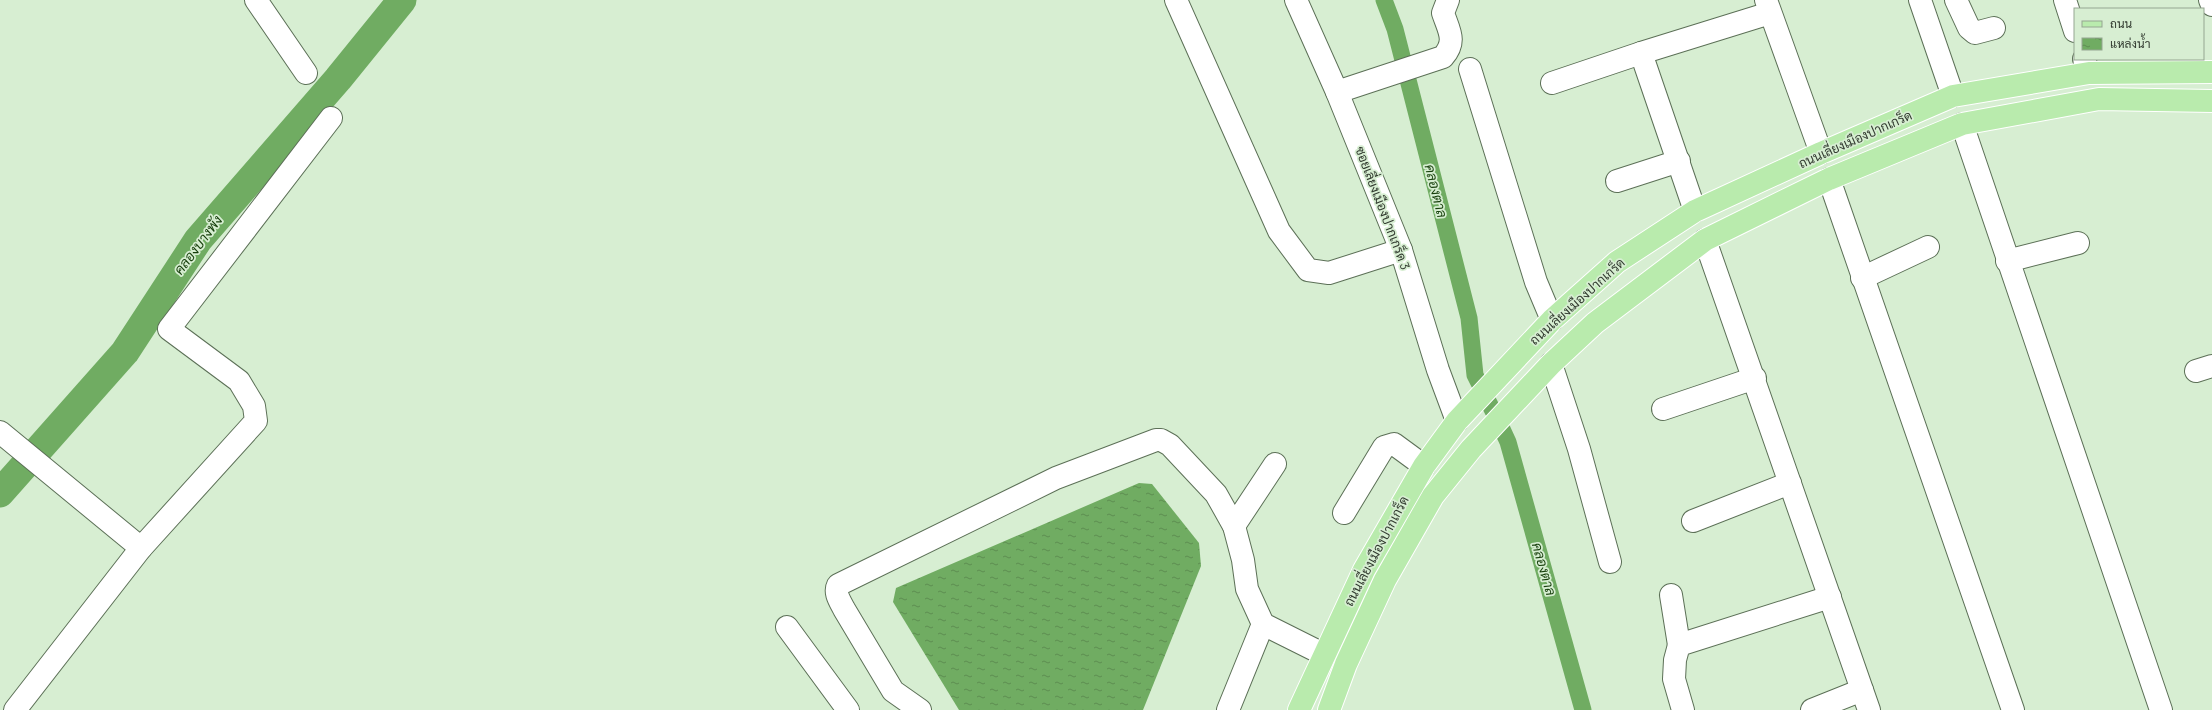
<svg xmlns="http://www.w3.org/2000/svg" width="2212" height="710" font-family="Barlow,Sarabun,sans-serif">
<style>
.water{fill:url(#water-ripples)}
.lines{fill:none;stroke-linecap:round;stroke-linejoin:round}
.canal{stroke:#70ac62;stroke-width:17}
.river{stroke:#70ac62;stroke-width:29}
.minor-casing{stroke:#5c7057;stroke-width:24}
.major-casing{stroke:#fff;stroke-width:24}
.minor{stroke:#fff;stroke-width:22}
.major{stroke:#b9ebad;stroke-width:22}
.labels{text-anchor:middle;stroke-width:3.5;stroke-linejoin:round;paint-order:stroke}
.street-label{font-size:13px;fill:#323b30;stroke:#d7eed2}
.water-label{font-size:14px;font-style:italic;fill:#173f0c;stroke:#d7eed2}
</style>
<defs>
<pattern id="water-ripples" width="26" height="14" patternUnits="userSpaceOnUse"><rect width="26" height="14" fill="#70ac62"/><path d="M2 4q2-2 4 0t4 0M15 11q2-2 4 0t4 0" fill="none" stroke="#5d8d51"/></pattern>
</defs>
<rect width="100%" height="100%" fill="#d7eed2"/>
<polygon class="water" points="1139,483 1152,484 1199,543 1201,566 1143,710 959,710 893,602 896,588"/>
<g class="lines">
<g class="canal">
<polyline points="1384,0 1395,29 1469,318 1475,375 1479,383"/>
<polyline points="1488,401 1493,411"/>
<polyline points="1502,429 1508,442 1583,710"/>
</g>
<polyline class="river" points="0,493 125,352 198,240 338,79 402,0"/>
<defs>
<g id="minor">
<polyline points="256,0 306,73"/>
<polyline points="1176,0 1279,231 1308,270 1329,273 1401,250"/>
<polyline points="1296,0 1337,92 1401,250 1438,370 1457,421"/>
<polyline points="1766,0 1821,153"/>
<polyline points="1920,0 1953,96"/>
<polyline points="1956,0 1969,28 1975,33 1994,28"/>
<polyline points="2065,0 2075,31"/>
<polyline points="2210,0 2212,5"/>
<polyline points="1641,53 1695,211"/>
<polyline points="2084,59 2089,73"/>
<polyline points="1470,69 1536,282 1552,320"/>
<polyline points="1552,83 1641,53 1770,13"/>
<path d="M1337 92 1443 57C1457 41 1449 31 1443 13L1448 0"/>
<polyline points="1962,124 2161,710"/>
<polyline points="1829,179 2013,710"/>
<polyline points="1617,181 1679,161"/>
<polyline points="1705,240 1869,710"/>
<polyline points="2007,261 2078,243"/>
<polyline points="1862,278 1928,247"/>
<polyline points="1551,364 1579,449 1610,562"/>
<polyline points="2196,371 2212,366"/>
<polyline points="1663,409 1755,378"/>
<polyline points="0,432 141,548"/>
<polyline points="1344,513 1384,447 1394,444 1424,466"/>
<polyline points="1693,521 1790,483"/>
<polyline points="1234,526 1275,464"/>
<polyline points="1671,595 1679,645"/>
<polyline points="787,627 848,710"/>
<polyline points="15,710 141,548 256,421 254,406 239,381 169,329 331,118"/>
<path d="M920 710 893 691 844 609C840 601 834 593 838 585L1056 478 1156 440H1161L1170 445 1216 494 1234 526 1243 560 1247 589 1263 624 1323 654"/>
<polyline points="1228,710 1263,624"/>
<polyline points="1683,710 1674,679 1675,660 1679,645 1830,597"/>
<polyline points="1812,710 1862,690"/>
</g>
<g id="major">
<polyline points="1299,710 1364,570 1424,466 1457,421 1552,320 1617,262 1695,211 1821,153 1953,96 2089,73 2212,72"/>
<polyline points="1329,710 1346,664 1385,580 1433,496 1471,449 1551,364 1595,323 1705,240 1829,179 1962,124 2099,99 2212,101"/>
</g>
</defs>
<use href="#minor" class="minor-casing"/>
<use href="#major" class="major-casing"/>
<use href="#minor" class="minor"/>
<use href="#major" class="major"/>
</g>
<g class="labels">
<g class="street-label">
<text transform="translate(1855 139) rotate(-24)" y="5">ถนนเลี่ยงเมืองปากเกร็ด</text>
<text transform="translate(1383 208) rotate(69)" y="5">ซอยเลี่ยงเมืองปากเกร็ด 3</text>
<text transform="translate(1577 301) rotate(-42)" y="5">ถนนเลี่ยงเมืองปากเกร็ด</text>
<text transform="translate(1376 551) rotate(-62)" y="5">ถนนเลี่ยงเมืองปากเกร็ด</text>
</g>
<g class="water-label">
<text transform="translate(1436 191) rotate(76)" y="5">คลองตาล</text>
<text transform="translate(198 245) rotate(-53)" y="5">คลองบางพัง</text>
<text transform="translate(1544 569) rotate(74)" y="5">คลองตาล</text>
</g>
</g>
<rect x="2074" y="8" width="130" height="52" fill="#d7eed2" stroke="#95a691"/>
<rect x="2082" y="21" width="20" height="6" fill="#b9ebad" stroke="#95a691"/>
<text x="2110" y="28" font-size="12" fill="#323b30">ถนน</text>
<rect x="2082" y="38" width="20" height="12" fill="url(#water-ripples)" stroke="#95a691"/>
<text x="2110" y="48" font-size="12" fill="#323b30">แหล่งน้ำ</text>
</svg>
